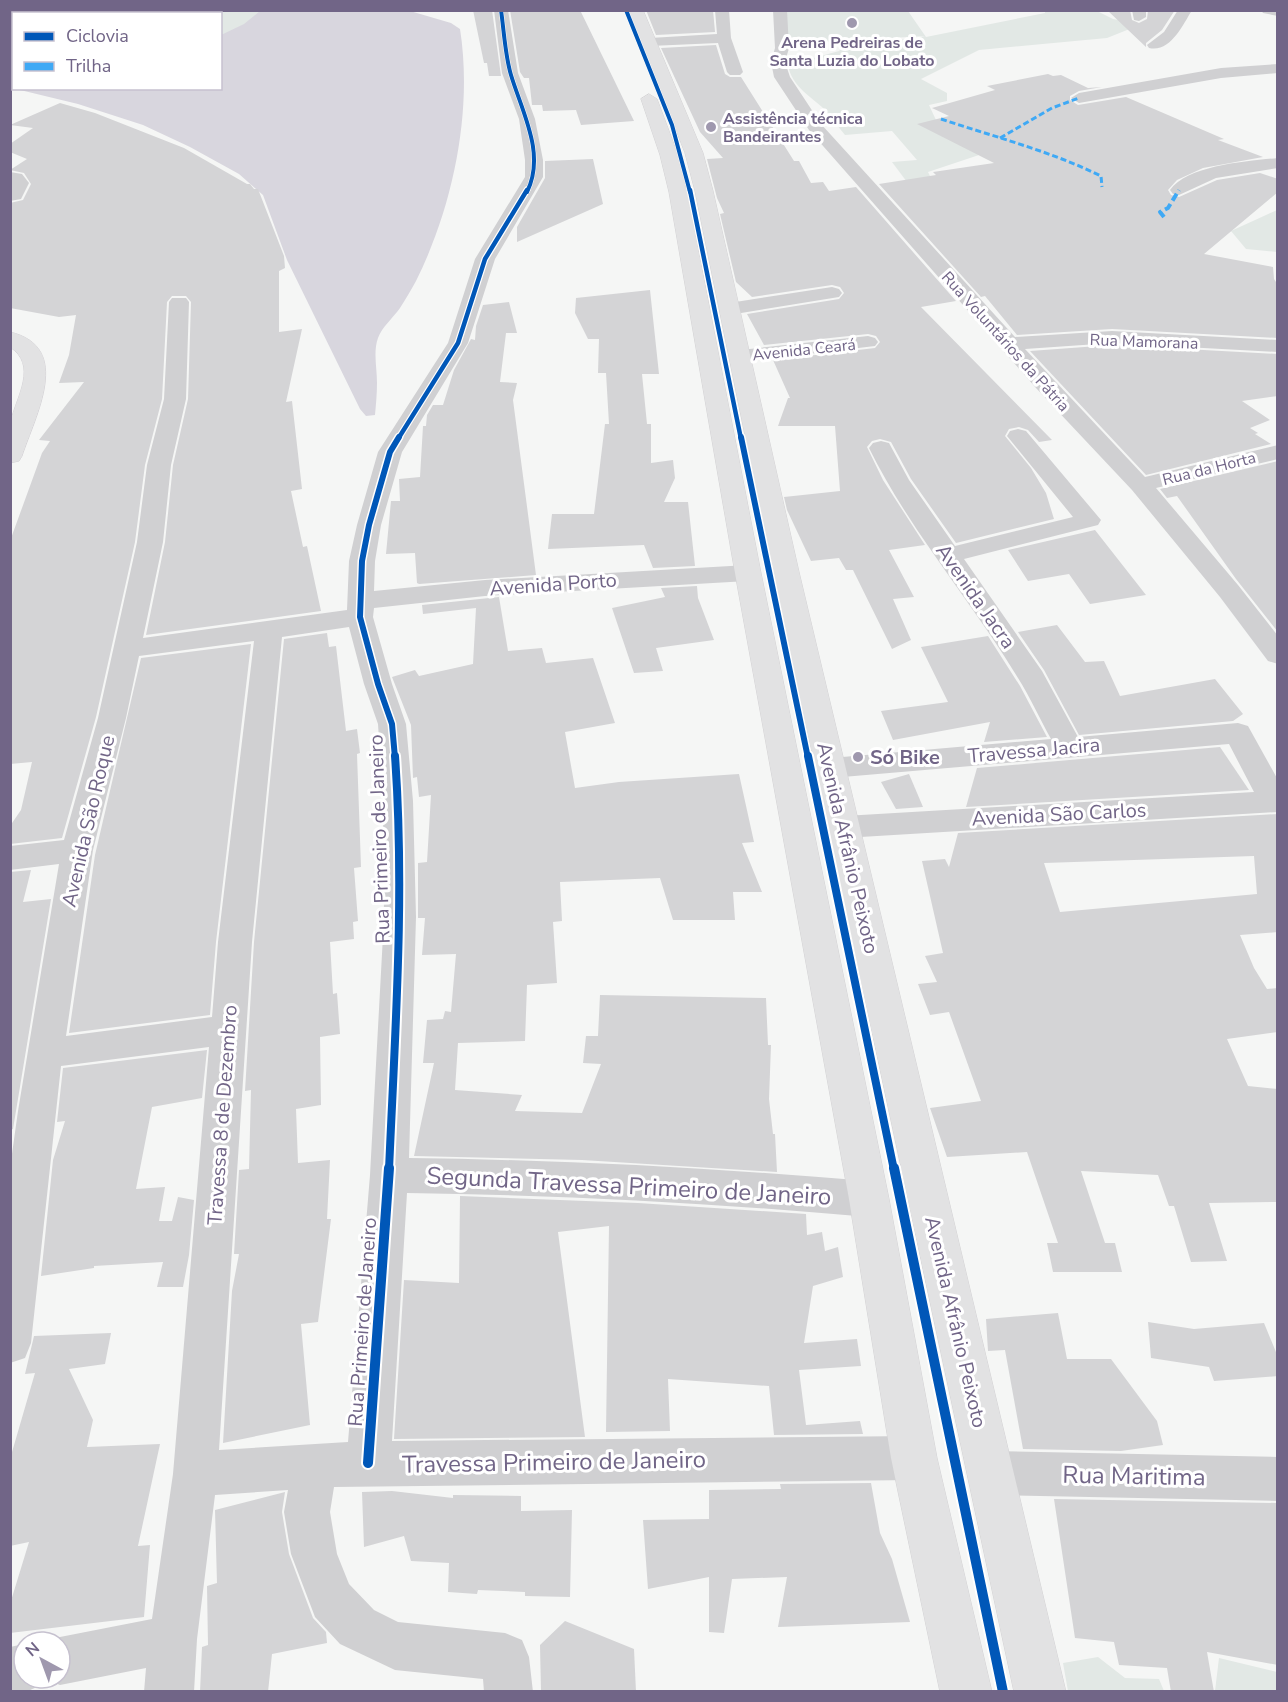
<svg xmlns="http://www.w3.org/2000/svg" width="1288" height="1702" font-family="'Nunito Sans',sans-serif">
<style>
.green{fill:#e2e8e5}
.water{fill:#d8d6de}
.building{fill:#d4d4d6;fill-rule:evenodd}
.lines{fill:none;stroke-linecap:round;stroke-linejoin:round}
.secondary-casing{stroke:#d3d1d5;stroke-width:1}
.primary-casing{stroke:#d3d2d4;stroke-width:1}
.street{fill:#d0d0d2;fill-rule:evenodd}
.secondary{fill:#e2e2e3;fill-rule:evenodd}
.primary{fill:#e2e2e3;fill-rule:evenodd}
.quiet-far1{stroke:#3fa9f5;stroke-width:3;stroke-dasharray:6 3;stroke-linecap:butt}
.quiet{stroke:#3fa9f5;stroke-width:4;stroke-dasharray:8 4;stroke-linecap:butt}
.cycleway-far4-casing{stroke:#fff;stroke-width:5}
.cycleway-far3-casing{stroke:#fff;stroke-width:7}
.cycleway-far2-casing{stroke:#fff;stroke-width:9}
.cycleway-far1-casing{stroke:#fff;stroke-width:12}
.cycleway-casing{stroke:#fff;stroke-width:14}
.cycleway-far4{stroke:#0057b8;stroke-width:4}
.cycleway-far3{stroke:#0057b8;stroke-width:4.5}
.cycleway-far2{stroke:#0057b8;stroke-width:6}
.cycleway-far1{stroke:#0057b8;stroke-width:8}
.cycleway{stroke:#0057b8;stroke-width:10}
.poi-dot{fill:#9f98ae;stroke:#fff;stroke-width:2}
.labels{text-anchor:middle;stroke-width:6;stroke-linejoin:round;paint-order:stroke}
.far-poi-label{font-size:16px;font-weight:bold;fill:#716587;stroke:#fff}
.far-street-label{font-size:16px;fill:#716587;stroke:#fff}
.street-label{font-size:20px;fill:#716587;stroke:#fff}
.poi-label{font-size:20px;font-weight:bold;fill:#716587;stroke:#fff;text-anchor:start}
.near-street-label{font-size:24px;fill:#716587;stroke:#fff}
</style>
<rect width="100%" height="100%" fill="#f5f6f5"/>
<g class="green">
<polygon points="10,11 284,11 221,51 220,14 14,14 13,84 10,83"/>
<path d="M785 11H908L926 37 1045 13V11H1097L1113 19 1134 23 1132 28 1107 38 979 50 921 79 947 93V101L929 105 942 133 994 150 928 172 933 182 910 186 892 162 917 160 892 131 845 135C839 128 833 119 827 112 812 96 792 88 788 65L839 51 848 43 910 39 925 36 788 44Z"/>
<polygon points="1277,210 1277,252 1246,249 1231,231"/>
<polygon points="1098,1657 1125,1678 1159,1679 1164,1691 1068,1691 1063,1663"/>
<polygon points="1219,1658 1277,1672 1277,1691 1215,1691"/>
</g>
<path class="water" d="M260 11H410L451 23 460 29C473 111 453 207 416 281 411 290 405 300 400 308 393 318 382 327 378 338 373 352 377 368 377 383 377 393 376 404 375 415L366 416 360 409 287 260 263 195 239 174 190 147 143 125 78 104 16 89 220 88 221 35 244 24Z"/>
<g class="building">
<polygon points="473,10 492,10 501,76 489,76 487,63 484,63"/>
<polygon points="510,10 580,10 634,121 581,125 576,110 543,111 542,105 532,105 529,78 524,78 520,72"/>
<polygon points="646,10 713,10 715,32 656,35"/>
<polygon points="1107,10 1130,10 1132,20 1139,23 1147,19 1148,10 1175,10 1162,30 1146,43 1146,47"/>
<polygon points="716,45 725,74 730,77 741,77 794,161 799,161 811,183 823,182 829,191 856,187 956,301 921,307 1052,440 1039,442 1028,430 1019,427 1009,429 1005,436 1031,468 1046,493 1054,519 956,543 911,479 891,442 880,439 872,441 867,447 883,480 925,545 889,550 914,597 893,599 911,640 892,649 853,570 846,570 839,558 811,561 787,510 784,497 840,491 835,426 778,426 788,398 790,398 773,360 875,348 880,342 876,336 868,334 764,345 747,314 839,299 844,293 840,287 832,285 752,297 736,282 720,214 724,213 717,198 707,159 723,158 700,132 661,48"/>
<polygon points="1048,74 1053,76 1061,75 1088,88 1102,87 1079,91 1070,96 1070,100 1078,105 1126,97 1224,139 1218,140 1263,157 1203,168 1177,180 1168,190 1171,195 1179,197 1217,180 1260,173 1278,179 1278,192 1204,254 1273,267 1274,279 1278,285 1278,338 1112,329 1017,335 985,296 981,297 879,184 936,175 933,172 994,163 917,124 949,116 932,108 995,90 987,86"/>
<polygon points="60,103 95,113 184,148 247,184 250,184 254,189 258,189 284,256 285,268 279,271 279,332 302,329 286,402 292,401 302,489 291,491 303,547 307,546 321,611 146,635 165,542 173,465 188,399 191,302 186,296 172,296 167,302 162,399 145,465 135,542 96,717 62,838 10,844 10,826 21,810 32,762 10,764 10,541 42,453 50,441 39,440 84,382 59,383 69,355 76,315 59,317 10,308 10,203 23,200 31,184 24,173 10,170 27,159 10,152 10,144 33,128 10,125"/>
<polygon points="593,159 603,204 517,242 517,227 545,178 545,161"/>
<polygon points="650,290 659,374 642,374 647,424 651,424 651,463 673,460 675,478 664,502 688,502 695,566 653,568 644,545 548,549 552,514 594,514 605,424 609,424 606,373 598,373 599,339 588,339 575,313 576,298"/>
<polygon points="509,302 517,333 506,333 500,382 517,383 513,400 536,575 419,584 417,583 415,553 386,554 391,501 400,501 399,479 420,477 423,426 426,426 427,415 433,405 443,405 454,370 471,339 475,340 476,326 483,305"/>
<polygon points="1112,345 1278,354 1278,396 1242,401 1270,420 1250,428 1258,433 1255,434 1271,444 1146,475 1030,351"/>
<polygon points="1278,461 1278,632 1236,579 1177,496 1167,498 1160,489"/>
<polygon points="1095,530 1146,595 1090,604 1069,574 1028,581 1008,550"/>
<polygon points="697,586 698,598 714,640 656,648 663,671 634,673 612,608 665,597 661,588"/>
<polygon points="499,597 508,651 542,648 546,663 593,658 615,723 565,732 575,788 619,782 739,774 754,842 742,843 762,892 733,892 735,920 673,920 660,878 560,882 562,921 553,922 557,983 527,985 525,1041 458,1043 455,1090 522,1095 515,1111 582,1113 601,1064 583,1063 586,1036 598,1036 600,995 766,998 768,1045 771,1045 769,1099 773,1134 775,1134 777,1172 582,1160 414,1156 434,1063 423,1063 427,1020 443,1019 445,1011 451,1012 456,954 422,955 425,918 418,918 418,863 427,862 431,795 419,797 417,777 413,778 411,725 392,677 415,670 419,676 473,664 476,608 423,614 422,605"/>
<polygon points="1057,625 1085,662 1104,661 1120,696 1215,679 1243,714 1233,721 1079,735 1044,670 1018,632"/>
<polygon points="327,633 329,647 336,646 346,731 357,729 360,753 357,754 361,867 354,868 358,921 353,922 354,939 330,942 333,994 337,993 340,1034 320,1037 321,1105 296,1109 298,1163 330,1160 327,1219 331,1219 318,1322 301,1324 310,1425 223,1443 232,1291 239,1254 234,1254 239,1170 249,1169 251,1090 245,1091 254,942 284,639"/>
<polygon points="988,636 1020,686 1047,737 984,742 990,722 893,740 881,711 948,702 921,647"/>
<polygon points="251,644 216,942 210,1015 69,1033 95,855 141,658"/>
<polygon points="1220,747 1249,790 966,807 977,768"/>
<polygon points="909,774 923,807 896,809 881,782"/>
<path d="M1278 814V932L1240 935 1254 968 1267 989 1278 988V1032L1227 1039 1248 1086 1278 1089V1202L1209 1203 1227 1261 1191 1262 1174 1206H1169L1158 1175 1081 1171 1105 1243H1115L1122 1272H1053L1047 1243H1058L1027 1152 947 1157 930 1108 981 1101 949 1012 930 1015 918 984 937 982 925 956 943 953 922 861 945 859 949 867 958 833ZM1254 856 1257 894 1060 912 1044 863Z"/>
<polygon points="31,870 23,902 51,899 13,1129 10,1130 10,872"/>
<polygon points="207,1050 202,1098 152,1107 136,1189 165,1187 159,1221 172,1221 178,1197 194,1200 189,1255 183,1287 157,1287 163,1262 94,1266 94,1268 41,1276 53,1160 65,1121 57,1122 63,1068"/>
<polygon points="460,1196 638,1203 806,1214 807,1235 822,1232 825,1251 838,1247 843,1277 813,1286 804,1343 857,1339 861,1366 799,1370 806,1425 860,1421 863,1434 774,1435 769,1386 668,1379 670,1431 606,1432 609,1226 558,1232 585,1437 394,1439 404,1280 459,1283"/>
<polygon points="1058,1313 1067,1359 1111,1359 1157,1421 1163,1445 1121,1451 1023,1449 1005,1350 988,1351 986,1319"/>
<polygon points="1148,1322 1194,1329 1264,1323 1278,1357 1278,1376 1214,1381 1209,1367 1151,1358"/>
<polygon points="111,1333 105,1364 69,1369 93,1420 87,1447 160,1444 138,1546 150,1545 144,1617 10,1633 10,1604 29,1542 10,1546 10,1459 35,1373 25,1374 34,1336"/>
<polygon points="871,1483 880,1533 892,1559 910,1622 778,1627 787,1577 732,1579 724,1633 709,1632 709,1577 648,1589 643,1520 709,1519 709,1490 781,1489 780,1484"/>
<polygon points="392,1491 453,1498 453,1495 521,1496 521,1511 572,1510 570,1597 525,1596 525,1592 478,1590 477,1594 448,1592 449,1563 411,1561 404,1536 364,1547 362,1492"/>
<polygon points="285,1492 282,1512 289,1554 313,1618 326,1632 327,1643 272,1654 268,1692 200,1692 202,1647 208,1645 207,1586 217,1583 215,1510"/>
<polygon points="1054,1499 1278,1503 1278,1665 1207,1652 1214,1692 1171,1692 1167,1668 1119,1665 1114,1642 1075,1638"/>
<polygon points="565,1621 634,1649 636,1692 541,1692 540,1645"/>
</g>
<g class="lines">
<defs>
<path id="secondary" d="M10 332C74 347 35 416 22 456L19 461 10 463C10 450 8 433 11 420 17 396 38 365 10 347Z"/>
<g id="primary">
<polygon points="629,10 643,10 703,153 713,191 799,572 1066,1692 1014,1692 773,572 695,191 685,153"/>
<polygon points="649,94 657,99 678,155 687,192 761,573 889,1199 937,1458 992,1692 940,1692 891,1458 849,1199 735,573 669,192 660,155 641,99"/>
</g>
</defs>
<use href="#secondary" class="secondary-casing"/>
<use href="#primary" class="primary-casing"/>
<g class="street">
<path d="M494 10H508L518 73 535 119 543 160V177L495 259 468 343 402 452 381 525 375 561 374 591 485 580 748 565 757 567 761 573 757 579 748 581 485 596 374 608 373 617 392 684 406 724 413 801 416 917 409 1158C563 1160 716 1168 869 1181L883 1186 888 1199 883 1212 869 1217C715 1203 562 1195 407 1193L392 1441 914 1436 930 1442 936 1458 930 1474 914 1480 334 1487 330 1512 337 1554 349 1584 374 1610 398 1622 505 1633 522 1640 529 1657 533 1692H484L483 1679 395 1670 340 1644 315 1617 291 1554 284 1512 288 1490 215 1495 197 1639 194 1692H144L146 1668 60 1685 44 1679 41 1685 26 1692H10V1647L24 1644V1678H60V1642H47L60 1637 152 1619 173 1474 209 1047 61 1066 31 1343 25 1358 10 1363V1168L18 1111 59 864 10 870V846L64 840 98 718 137 542 147 465 164 399 169 302 172 298H186L189 302 186 399 171 465 163 542 143 638 347 610 349 561 357 525 378 452 448 343 475 259 525 177V160L519 119 502 73ZM349 627 364 684 378 724 383 801 384 917 370 1175 348 1442 219 1450 252 942 282 637ZM254 641 218 942 212 1017 66 1036 93 850 126 718 139 656Z"/>
<polygon points="715,10 729,10 731,38 743,72 740,75 730,75 727,72 718,43 650,46 643,42 650,38 717,34"/>
<polygon points="773,10 787,10 789,48 785,62 790,77 821,124 1015,337 1112,331 1278,340 1278,352 1112,343 1025,349 1145,477 1278,445 1278,459 1156,488 1238,585 1278,636 1278,664 1268,661 1220,597 1132,490 1036,388 809,130 774,77 771,62 775,48"/>
<polygon points="1132,10 1146,10 1146,17 1139,21 1134,20"/>
<path d="M1178 10H1192C1183 25 1170 53 1149 48L1147 45 1164 32Z"/>
<polygon points="1261,10 1278,10 1278,16 1263,13"/>
<polygon points="1278,64 1278,73 1221,78 1079,103 1071,98 1079,93 1221,68"/>
<path d="M1278 158V168L1216 178 1179 195 1173 194 1170 190C1188 165 1248 161 1278 158Z"/>
<polygon points="10,172 22,174 29,183 21,199 10,201"/>
<polygon points="832,287 839,289 842,293 839,297 729,315 722,313 719,309 722,305 729,303"/>
<polygon points="868,336 875,338 878,342 875,346 740,362 733,360 729,356 733,352 740,350"/>
<path d="M1018 429 1026 431 1101 520 1098 525 964 559 1042 671 1078 737 1238 723 1248 726 1278 780V812L844 838 833 835 829 827 833 819 844 816 1254 792 1229 744 831 778 820 775 816 768 820 761 831 758 1051 739C1040 719 1030 697 1018 678 970 599 910 531 869 448L873 443 881 441 889 443 909 480 955 546 1073 517 1007 436 1010 431Z"/>
<polygon points="991,1451 1278,1457 1278,1501 991,1495 975,1489 969,1473 975,1457"/>
</g>
<use href="#secondary" class="secondary"/>
<use href="#primary" class="primary"/>
<g class="quiet-far1">
<path d="M941 119C995 137 1050 151 1101 176L1102 187"/>
<polyline points="1000,138 1052,108 1079,98"/>
</g>
<polyline class="quiet" points="1164,217 1160,212 1168,208 1179,190"/>
<defs>
<g id="cycleway-far4">
<path d="M501 10C504 31 505 55 511 75 522 112 546 154 527 192"/>
<polyline points="626,10 672,125 690,192"/>
</g>
<g id="cycleway-far3">
<polyline points="690,190 741,439"/>
<polyline points="398,439 458,343 485,259 527,190"/>
</g>
<g id="cycleway-far2">
<polyline points="741,437 808,758"/>
<polyline points="395,758 392,724 378,684 360,617 362,561 369,525 390,452 399,437"/>
</g>
<g id="cycleway-far1">
<polyline points="808,756 894,1170"/>
<path d="M389 1170C395 1032 405 894 395 756"/>
</g>
<g id="cycleway">
<polyline points="894,1168 1003,1692"/>
<polyline points="368,1463 389,1168"/>
</g>
</defs>
<use href="#cycleway-far4" class="cycleway-far4-casing"/>
<use href="#cycleway-far3" class="cycleway-far3-casing"/>
<use href="#cycleway-far2" class="cycleway-far2-casing"/>
<use href="#cycleway-far1" class="cycleway-far1-casing"/>
<use href="#cycleway" class="cycleway-casing"/>
<use href="#cycleway-far4" class="cycleway-far4"/>
<use href="#cycleway-far3" class="cycleway-far3"/>
<use href="#cycleway-far2" class="cycleway-far2"/>
<use href="#cycleway-far1" class="cycleway-far1"/>
<use href="#cycleway" class="cycleway"/>
</g>
<g class="poi-dot">
<circle cx="852" cy="23" r="6"/>
<circle cx="711" cy="127" r="6"/>
<circle cx="858" cy="757" r="6"/>
</g>
<g class="labels">
<g class="far-poi-label">
<text x="852" y="48">Arena Pedreiras de<tspan x="852" dy="18">Santa Luzia do Lobato</tspan></text>
<text x="723" y="124" text-anchor="start">Assistência técnica<tspan x="723" dy="18">Bandeirantes</tspan></text>
</g>
<g class="far-street-label">
<text transform="translate(1006 341) rotate(48)" y="6">Rua Voluntários da Pátria</text>
<text transform="translate(1144 341) rotate(2)" y="6">Rua Mamorana</text>
<text transform="translate(804 349) rotate(-6)" y="6">Avenida Ceará</text>
<text transform="translate(1209 468) rotate(-14)" y="6">Rua da Horta</text>
</g>
<g class="street-label">
<text transform="translate(553 584) rotate(-4)" y="7">Avenida Porto</text>
<text transform="translate(976 596) rotate(55)" y="7">Avenida Jacra</text>
<text transform="translate(1034 750) rotate(-5)" y="7">Travessa Jacira</text>
<text transform="translate(1059 814) rotate(-3)" y="7">Avenida São Carlos</text>
<text transform="translate(88 821) rotate(-77)" y="7">Avenida São Roque</text>
<text transform="translate(379 839) rotate(-92)" y="7">Rua Primeiro de Janeiro</text>
<text transform="translate(848 848) rotate(77)" y="7">Avenida Afrânio Peixoto</text>
<text transform="translate(222 1115) rotate(-86)" y="7">Travessa 8 de Dezembro</text>
<text transform="translate(362 1322) rotate(-86)" y="7">Rua Primeiro de Janeiro</text>
<text transform="translate(956 1322) rotate(77)" y="7">Avenida Afrânio Peixoto</text>
</g>
<g class="poi-label">
<text x="870" y="764">Só Bike</text>
</g>
<g class="near-street-label">
<text transform="translate(629 1186) rotate(3)" y="8">Segunda Travessa Primeiro de Janeiro</text>
<text transform="translate(554 1462) rotate(-1)" y="8">Travessa Primeiro de Janeiro</text>
<text transform="translate(1134 1476) rotate(1)" y="8">Rua Maritima</text>
</g>
</g>
<rect width="1288" height="1702" fill="none" stroke="#716587" stroke-width="24"/>
<rect x="12" y="12" width="210" height="78" fill="#ffffff" stroke="#c6c1cf" stroke-width="1.5"/>
<rect x="24" y="32" width="30" height="9" fill="#0057b8" stroke="#c6c1cf" stroke-width="1.5"/>
<text x="66" y="42" font-size="18" fill="#716587">Ciclovia</text>
<rect x="24" y="62" width="30" height="9" fill="#3fa9f5" stroke="#c6c1cf" stroke-width="1.5"/>
<text x="66" y="72" font-size="18" fill="#716587">Trilha</text>
<g transform="translate(42 1660) rotate(319)"><circle r="28" fill="#ffffff" stroke="#c6c1cf" stroke-width="1.5"/>
<path d="M0-4.5L10 22L0 15L-10 22Z" fill="#9f98ae"/>
<text y="-9" font-size="16" font-weight="bold" text-anchor="middle" fill="#716587">N</text>
</g>
</svg>
